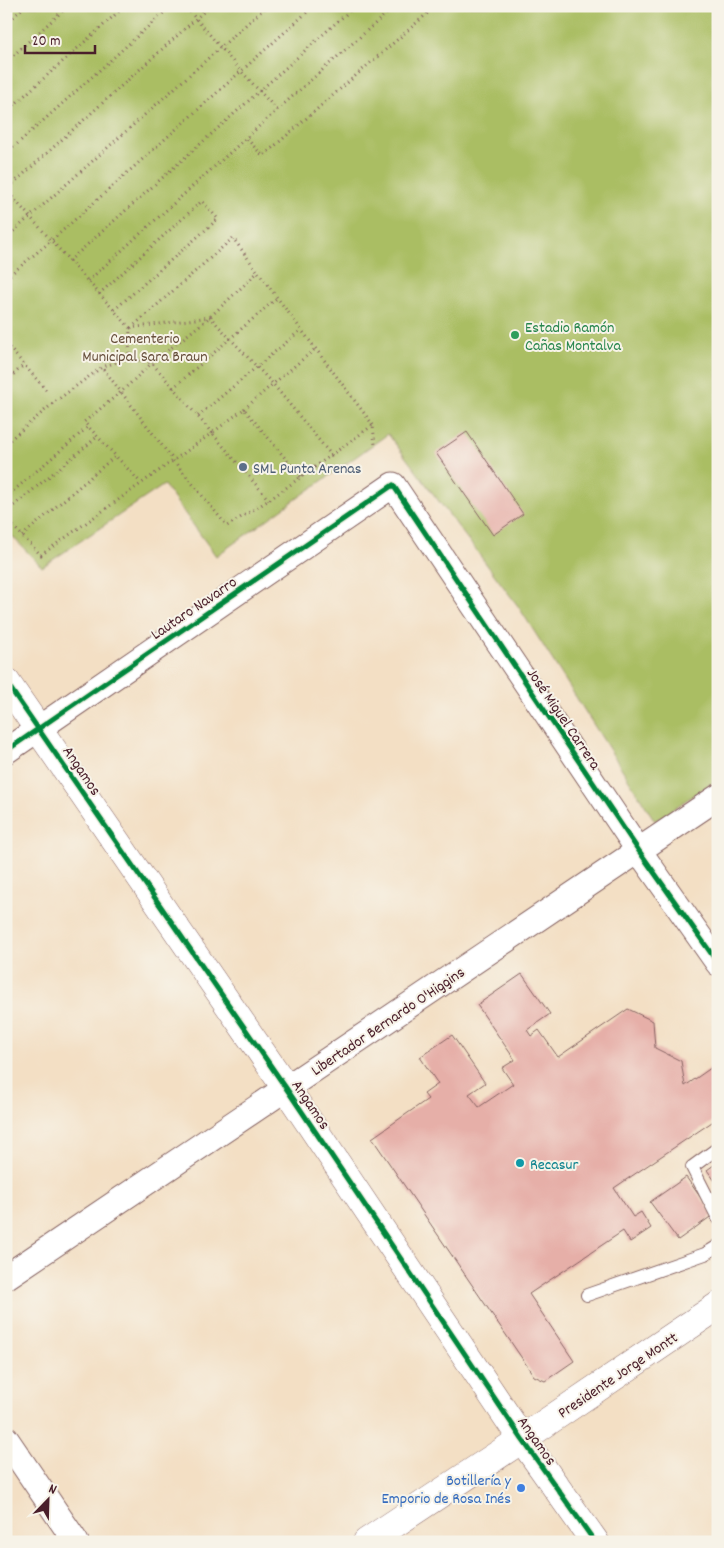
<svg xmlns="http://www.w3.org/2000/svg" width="724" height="1548" font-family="Dekko,sans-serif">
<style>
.green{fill:#aabe63;stroke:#7a6e47}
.building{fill:#e6afa8}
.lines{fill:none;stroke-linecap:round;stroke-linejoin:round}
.service-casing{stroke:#856261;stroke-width:14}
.minor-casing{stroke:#856261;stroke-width:27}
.tertiary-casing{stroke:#856261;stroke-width:29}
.secondary-casing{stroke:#856261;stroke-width:29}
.path{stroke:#856261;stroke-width:3;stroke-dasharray:1 4;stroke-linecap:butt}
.service{stroke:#fff;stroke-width:12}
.minor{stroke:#fff;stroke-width:25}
.tertiary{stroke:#fff;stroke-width:28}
.secondary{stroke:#fff;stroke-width:28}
.cycleway-casing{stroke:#f7f3e8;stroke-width:8}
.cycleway{stroke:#00873e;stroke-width:5}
.leisure-dot{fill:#2e9e5b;stroke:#f7f3e8;stroke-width:2}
.service-dot{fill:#5c6f8a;stroke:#f7f3e8;stroke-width:2}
.culture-dot{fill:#0f9aa8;stroke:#f7f3e8;stroke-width:2}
.shop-dot{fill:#3f7fe0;stroke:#f7f3e8;stroke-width:2}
.labels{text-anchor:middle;stroke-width:4;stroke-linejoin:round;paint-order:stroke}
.leisure-label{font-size:16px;fill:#27864d;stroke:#f7f3e8;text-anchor:start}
.park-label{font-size:16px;fill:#674f3c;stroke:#f7f3e8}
.service-label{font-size:16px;fill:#4e5e75;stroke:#f7f3e8;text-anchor:start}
.street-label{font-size:16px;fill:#4a1f2b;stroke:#f7f3e8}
.culture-label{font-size:16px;fill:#0d838f;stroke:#f7f3e8;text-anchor:start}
.shop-label{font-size:16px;fill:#366cbe;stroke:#f7f3e8;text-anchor:end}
</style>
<rect width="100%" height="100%" fill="#f7f3e8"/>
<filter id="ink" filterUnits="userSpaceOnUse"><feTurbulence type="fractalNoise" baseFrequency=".02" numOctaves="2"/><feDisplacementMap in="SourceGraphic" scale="10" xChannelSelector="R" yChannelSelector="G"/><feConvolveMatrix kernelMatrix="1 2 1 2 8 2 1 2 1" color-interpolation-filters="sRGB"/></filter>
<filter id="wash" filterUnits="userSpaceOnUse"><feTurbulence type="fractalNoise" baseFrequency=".0096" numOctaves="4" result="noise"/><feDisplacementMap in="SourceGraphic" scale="20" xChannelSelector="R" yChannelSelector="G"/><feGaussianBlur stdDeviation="1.12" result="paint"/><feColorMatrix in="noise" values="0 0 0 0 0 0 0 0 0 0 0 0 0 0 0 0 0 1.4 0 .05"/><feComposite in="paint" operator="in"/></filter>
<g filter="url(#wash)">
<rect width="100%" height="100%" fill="#f3dfc4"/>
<polygon class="green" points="6,6 718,6 718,779 655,821 518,606 388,434 216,556 164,485 42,567 6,530"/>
<g id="blocks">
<g class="building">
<polygon points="467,432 523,514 493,535 436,453"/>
<polygon points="522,974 550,1014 527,1030 531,1036 539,1030 558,1057 628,1009 653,1021 655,1048 681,1061 685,1086 718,1063 718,1118 614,1188 633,1217 641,1212 651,1228 630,1242 623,1231 529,1294 574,1361 545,1381 534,1376 372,1138 428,1099 424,1094 438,1084 420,1057 452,1035 485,1083 469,1094 479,1107 513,1084 502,1068 515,1060 477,1005"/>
<polygon points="718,1162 718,1185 707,1170"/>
<polygon points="686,1177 713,1215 678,1240 650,1202"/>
</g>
</g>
</g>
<g filter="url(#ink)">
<use href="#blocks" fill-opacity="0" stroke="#856261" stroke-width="1"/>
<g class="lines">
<defs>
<g id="service">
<polyline points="718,1148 692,1167 718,1218"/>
<polyline points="587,1295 705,1254 718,1246"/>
</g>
<g id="minor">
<polyline points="6,751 393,485 639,851 718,963"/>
<polyline points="6,1277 718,797"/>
<polyline points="6,1439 76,1542"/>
</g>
<polyline id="tertiary" points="6,682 286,1088 522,1439 595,1542"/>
<polyline id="secondary" points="367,1542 522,1439 718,1306"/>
</defs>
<use href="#service" class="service-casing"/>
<use href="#minor" class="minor-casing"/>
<use href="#tertiary" class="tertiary-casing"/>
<use href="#secondary" class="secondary-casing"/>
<g class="path">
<polyline points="6,24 25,6"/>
<polyline points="6,62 68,6"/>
<polyline points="277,110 395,6"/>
<polyline points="6,112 125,6"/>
<polyline points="247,139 263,156 436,6"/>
<polyline points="6,154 171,6"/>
<polyline points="6,238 267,6"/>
<polyline points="69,261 355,6"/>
<polyline points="6,278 51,241 314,6"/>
<polyline points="88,281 277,110 241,71 185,6"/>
<polyline points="99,294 202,201 218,219 114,310"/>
<polyline points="130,328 210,317 273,384 315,349"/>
<polyline points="131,328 233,238 258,272"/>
<polyline points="6,344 46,390"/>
<polyline points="129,358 130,328 6,190 210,6"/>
<polyline points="6,381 24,365"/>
<polyline points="173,388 277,298"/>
<polyline points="244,409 273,384 332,456"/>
<polyline points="198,416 301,330"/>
<polyline points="373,425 258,272 210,317 152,363 121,392 174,461 227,526 269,500 373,425 375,445"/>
<polyline points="6,443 56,401 102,367 121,392 84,422 141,483"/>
<polyline points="6,497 88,427"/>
<polyline points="269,500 212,433 244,409 301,477"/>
<polyline points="6,512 97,437"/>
<polyline points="6,519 41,555 212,433 152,363 129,358 102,367"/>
<polyline points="22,536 115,456"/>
</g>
<use href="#service" class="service"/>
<use href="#minor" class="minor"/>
<use href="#tertiary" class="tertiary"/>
<use href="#secondary" class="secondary"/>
<defs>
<g id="cycleway">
<polyline points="6,682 286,1088 522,1439 595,1542"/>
<polyline points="6,751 393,485 639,851 718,963"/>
</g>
</defs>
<use href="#cycleway" class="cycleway-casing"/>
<use href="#cycleway" class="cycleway"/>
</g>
</g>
<circle class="leisure-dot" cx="515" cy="335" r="5"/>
<circle class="service-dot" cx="243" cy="467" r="5"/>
<circle class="culture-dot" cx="520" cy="1163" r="5"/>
<circle class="shop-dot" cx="521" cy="1488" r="5"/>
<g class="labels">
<g class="leisure-label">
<text x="525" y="332">Estadio Ramón<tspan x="525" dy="18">Cañas Montalva</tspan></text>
</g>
<g class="park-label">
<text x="145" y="343">Cementerio<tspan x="145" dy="18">Municipal Sara Braun</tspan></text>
</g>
<g class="service-label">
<text x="253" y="473">SML Punta Arenas</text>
</g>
<g class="street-label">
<text transform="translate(193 607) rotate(-34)" y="6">Lautaro Navarro</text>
<text transform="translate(565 718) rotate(56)" y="6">José Miguel Carrera</text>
<text transform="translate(83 770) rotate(56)" y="6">Angamos</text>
<text transform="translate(387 1020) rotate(-34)" y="6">Libertador Bernardo O'Higgins</text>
<text transform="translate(312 1104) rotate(56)" y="6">Angamos</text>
<text transform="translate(617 1374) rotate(-34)" y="6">Presidente Jorge Montt</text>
<text transform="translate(538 1440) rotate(55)" y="6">Angamos</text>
</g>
<g class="culture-label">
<text x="530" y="1169">Recasur</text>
</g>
<g class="shop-label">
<text x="511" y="1485">Botillería y<tspan x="511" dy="18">Emporio de Rosa Inés</tspan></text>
</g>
</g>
<rect width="724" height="1548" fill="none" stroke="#f7f3e8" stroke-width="25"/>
<g transform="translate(48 1500) rotate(23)" stroke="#f7f3e8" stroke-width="4" paint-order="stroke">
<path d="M0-4L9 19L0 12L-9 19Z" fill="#4a1f2b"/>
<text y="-8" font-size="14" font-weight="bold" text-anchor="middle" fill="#4a1f2b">N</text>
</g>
<path d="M25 45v8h70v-8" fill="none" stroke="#4a1f2b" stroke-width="2.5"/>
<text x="32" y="45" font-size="15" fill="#4a1f2b" stroke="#f7f3e8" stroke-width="4" paint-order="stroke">20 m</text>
</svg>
